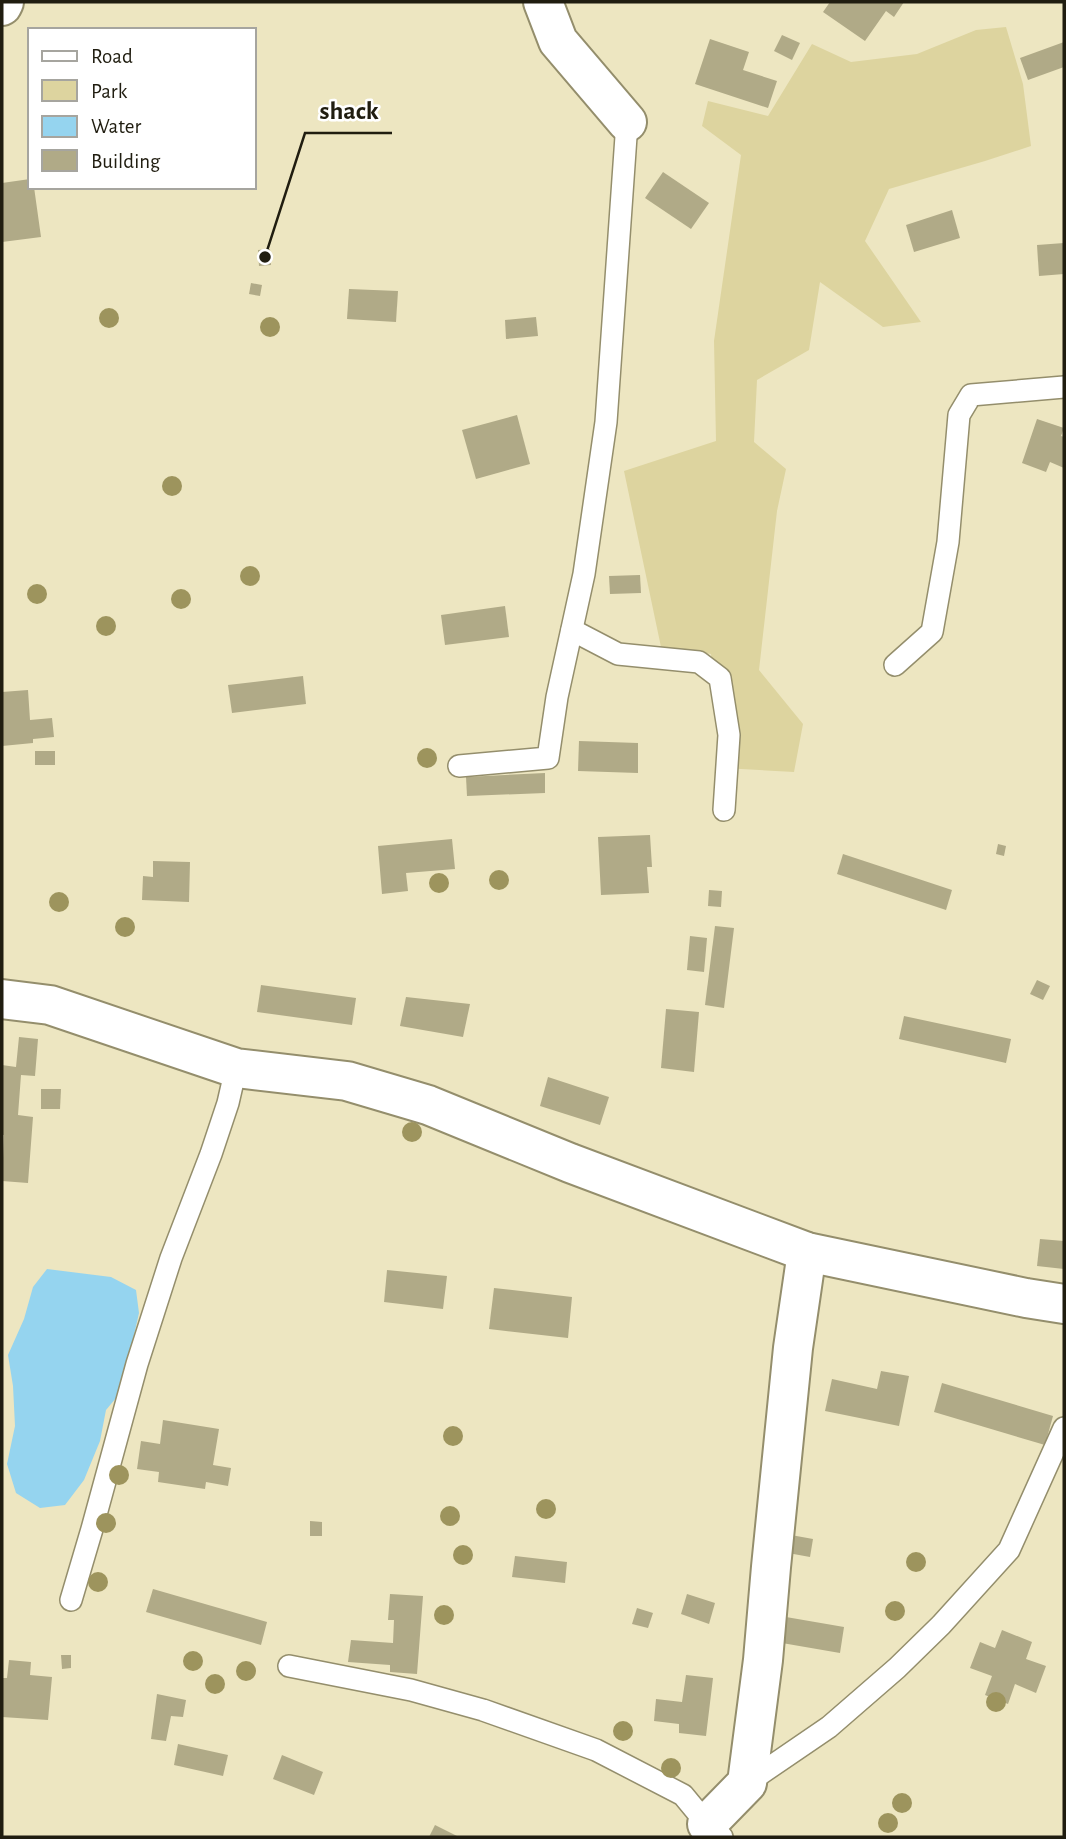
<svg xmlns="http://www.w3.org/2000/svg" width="1066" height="1839" font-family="'Alegreya Sans',sans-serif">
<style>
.green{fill:#ddd49f}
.water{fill:#95d4ef}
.building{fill:#b0aa87}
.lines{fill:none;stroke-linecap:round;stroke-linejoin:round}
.service-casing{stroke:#948e6c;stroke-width:24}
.minor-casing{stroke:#948e6c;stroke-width:42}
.service{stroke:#fff;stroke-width:21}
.minor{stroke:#fff;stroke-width:38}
.tree{fill:#9d945d}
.leader{fill:none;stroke:#201d10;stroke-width:2.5}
.callout-dot{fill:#201d10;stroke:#fff;stroke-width:2.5}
.callout-label{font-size:26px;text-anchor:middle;font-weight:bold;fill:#201d10;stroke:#fff;stroke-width:5;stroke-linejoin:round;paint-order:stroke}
</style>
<rect width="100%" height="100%" fill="#ede6c1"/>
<polygon class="green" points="1006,27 1023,84 1031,146 985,161 889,189 865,241 921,322 883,327 820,282 809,350 757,380 754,442 786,469 777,511 759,670 803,724 794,772 723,768 711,654 661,647 624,471 716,441 714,341 741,155 702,126 708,101 768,116 812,44 851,62 917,54 976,30"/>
<polygon class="water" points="47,1269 111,1277 136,1290 139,1313 121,1392 106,1410 100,1441 84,1480 65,1505 40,1508 16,1493 7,1464 15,1426 13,1386 8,1355 24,1319 33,1287"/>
<g class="building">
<polygon points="830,2 904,2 894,17 886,11 865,41 823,12"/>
<polygon points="782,35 800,43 792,60 774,51"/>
<polygon points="710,39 749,52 743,70 777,81 768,108 695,84"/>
<polygon points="1064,42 1064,67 1028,80 1020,58"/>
<polygon points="663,172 709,203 691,229 645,198"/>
<polygon points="30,179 30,187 34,187 41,237 2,242 2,183"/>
<polygon points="952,210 960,238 914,252 906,225"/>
<polygon points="1064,243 1064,274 1039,276 1037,245"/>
<polygon points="270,249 271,265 259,266 258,250"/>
<polygon points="251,283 262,285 260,296 249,294"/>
<polygon points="349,289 398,291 396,322 347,319"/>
<polygon points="536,317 538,336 506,339 505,320"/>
<polygon points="517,415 530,464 476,479 462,430"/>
<polygon points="1037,419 1064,428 1061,436 1064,437 1064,468 1050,462 1046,472 1022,463"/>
<polygon points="640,575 641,593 610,594 609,576"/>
<polygon points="505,606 509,637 445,645 441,615"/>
<polygon points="303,676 306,704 232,713 228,685"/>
<polygon points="28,690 30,720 52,718 54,737 33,739 33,743 2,746 2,692"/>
<polygon points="579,741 638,743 638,773 578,771"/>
<rect x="35" y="751" width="20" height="14"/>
<polygon points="545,773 545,793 467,796 466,777"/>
<polygon points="650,835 652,867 647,867 649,893 601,895 598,837"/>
<polygon points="452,839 455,869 406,873 408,891 382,894 378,846"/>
<polygon points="998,844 1006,846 1004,856 996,854"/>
<polygon points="843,854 952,890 946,910 837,874"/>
<polygon points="153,861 190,862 189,902 142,900 143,876 153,877"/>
<polygon points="709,890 722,891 721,907 708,906"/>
<polygon points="715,926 734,928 724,1008 705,1005"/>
<polygon points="690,936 707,938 704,972 687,970"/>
<polygon points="1037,980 1050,986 1043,1000 1030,994"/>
<polygon points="261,985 356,998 352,1025 257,1012"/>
<polygon points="406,997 470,1004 463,1037 400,1026"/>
<polygon points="666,1009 699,1012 694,1072 661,1068"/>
<polygon points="904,1016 1011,1039 1006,1063 899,1039"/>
<polygon points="19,1037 38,1039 35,1076 21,1075 18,1115 33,1117 28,1183 2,1181 4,1135 2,1135 2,1065 16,1067"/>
<polygon points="548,1077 609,1097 600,1125 540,1106"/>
<polygon points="41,1089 61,1089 60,1109 41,1109"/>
<polygon points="1040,1239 1064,1241 1064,1269 1037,1266"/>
<polygon points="387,1270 447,1276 443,1309 384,1302"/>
<polygon points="494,1288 572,1297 568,1338 489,1329"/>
<polygon points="881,1371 909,1376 899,1426 825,1411 832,1379 877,1389"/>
<polygon points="942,1383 1053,1416 1045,1445 934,1412"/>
<polygon points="163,1420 219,1429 213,1465 231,1468 228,1486 206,1482 205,1489 158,1482 159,1472 137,1469 141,1441 160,1444"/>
<polygon points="310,1521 322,1522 322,1536 310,1536"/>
<polygon points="791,1535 813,1539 810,1557 788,1553"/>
<polygon points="515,1556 567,1562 565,1583 512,1577"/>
<polygon points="153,1589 267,1622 261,1645 146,1612"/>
<polygon points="390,1594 423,1596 417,1674 390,1672 390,1665 348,1662 351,1640 393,1643 394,1620 388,1620"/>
<polygon points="687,1594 715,1603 709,1624 681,1614"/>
<polygon points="637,1608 653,1613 648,1628 632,1624"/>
<polygon points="786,1617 844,1627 840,1653 782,1643"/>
<polygon points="1002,1630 1032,1642 1026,1659 1046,1666 1036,1693 1015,1684 1008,1704 985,1695 992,1676 970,1668 980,1642 995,1648"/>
<polygon points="61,1655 71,1655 71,1668 62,1669"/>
<polygon points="9,1660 31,1662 30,1675 52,1677 48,1720 2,1717 2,1678 7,1678"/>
<polygon points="686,1675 713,1678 706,1736 679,1733 679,1724 654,1721 656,1699 682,1702"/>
<polygon points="157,1694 186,1700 183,1717 171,1716 166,1741 151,1739"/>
<polygon points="178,1744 228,1755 223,1776 174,1765"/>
<polygon points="282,1755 323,1772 314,1795 273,1779"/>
<polygon points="435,1825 459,1837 429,1837"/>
</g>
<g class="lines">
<defs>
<g id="service">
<polyline points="572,630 618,654 699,662 720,678 729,735 724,810"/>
<polyline points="895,665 932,632 948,542 959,415 971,395 1064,387"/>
<polyline points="459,766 548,758 557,697 584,574 606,422 627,122"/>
<polyline points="71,1600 92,1529 137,1364 171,1258 211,1154 228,1103 236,1068"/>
<polyline points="289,1666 411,1690 483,1710 596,1750 683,1795 707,1824 722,1837"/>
<polyline points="747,1783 829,1727 897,1668 941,1625 1009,1550 1064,1428"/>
</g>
<g id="minor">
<polyline points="543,2 558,41 627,122"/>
<polyline points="2,6 4,2"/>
<polyline points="2,999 50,1005 236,1068 347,1081 428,1105 570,1163 807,1252 1026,1298 1064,1304"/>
<polyline points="707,1824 747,1783 763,1660 771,1567 793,1348 807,1252"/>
</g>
</defs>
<use href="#service" class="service-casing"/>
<use href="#minor" class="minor-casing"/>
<use href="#service" class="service"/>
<use href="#minor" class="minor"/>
</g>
<g class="tree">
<circle cx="109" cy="318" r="10"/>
<circle cx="270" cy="327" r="10"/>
<circle cx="172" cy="486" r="10"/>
<circle cx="250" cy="576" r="10"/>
<circle cx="37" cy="594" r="10"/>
<circle cx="181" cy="599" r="10"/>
<circle cx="106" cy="626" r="10"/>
<circle cx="427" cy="758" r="10"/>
<circle cx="499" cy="880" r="10"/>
<circle cx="439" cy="883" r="10"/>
<circle cx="59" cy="902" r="10"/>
<circle cx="125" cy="927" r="10"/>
<circle cx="412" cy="1132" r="10"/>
<circle cx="453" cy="1436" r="10"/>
<circle cx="119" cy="1475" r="10"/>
<circle cx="546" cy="1509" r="10"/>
<circle cx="450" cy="1516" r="10"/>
<circle cx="106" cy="1523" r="10"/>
<circle cx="463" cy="1555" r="10"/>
<circle cx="916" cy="1562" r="10"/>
<circle cx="98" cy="1582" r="10"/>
<circle cx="895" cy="1611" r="10"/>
<circle cx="444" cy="1615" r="10"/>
<circle cx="193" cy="1661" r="10"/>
<circle cx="246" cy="1671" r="10"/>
<circle cx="215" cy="1684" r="10"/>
<circle cx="996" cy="1702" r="10"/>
<circle cx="623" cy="1731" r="10"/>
<circle cx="671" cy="1768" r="10"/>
<circle cx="902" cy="1803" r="10"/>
<circle cx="888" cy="1823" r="10"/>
</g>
<path class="leader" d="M265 257L305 133H392"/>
<circle class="callout-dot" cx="265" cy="257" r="7"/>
<g class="callout-label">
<text x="349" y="119">shack</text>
</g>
<rect width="1066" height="1839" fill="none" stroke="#201d10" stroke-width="7"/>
<rect x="28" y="28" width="228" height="161" fill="#ffffff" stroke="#a6a59f" stroke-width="2"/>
<rect x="42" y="51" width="35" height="10" fill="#ffffff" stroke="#a6a59f" stroke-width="2"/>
<text x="91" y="63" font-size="21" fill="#201d10">Road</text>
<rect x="42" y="80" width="35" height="21" fill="#ddd49f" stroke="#a6a59f" stroke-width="2"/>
<text x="91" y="98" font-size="21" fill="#201d10">Park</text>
<rect x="42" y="116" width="35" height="21" fill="#95d4ef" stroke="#a6a59f" stroke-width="2"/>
<text x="91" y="133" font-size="21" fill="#201d10">Water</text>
<rect x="42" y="150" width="35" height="21" fill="#b0aa87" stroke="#a6a59f" stroke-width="2"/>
<text x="91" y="168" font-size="21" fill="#201d10">Building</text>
</svg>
